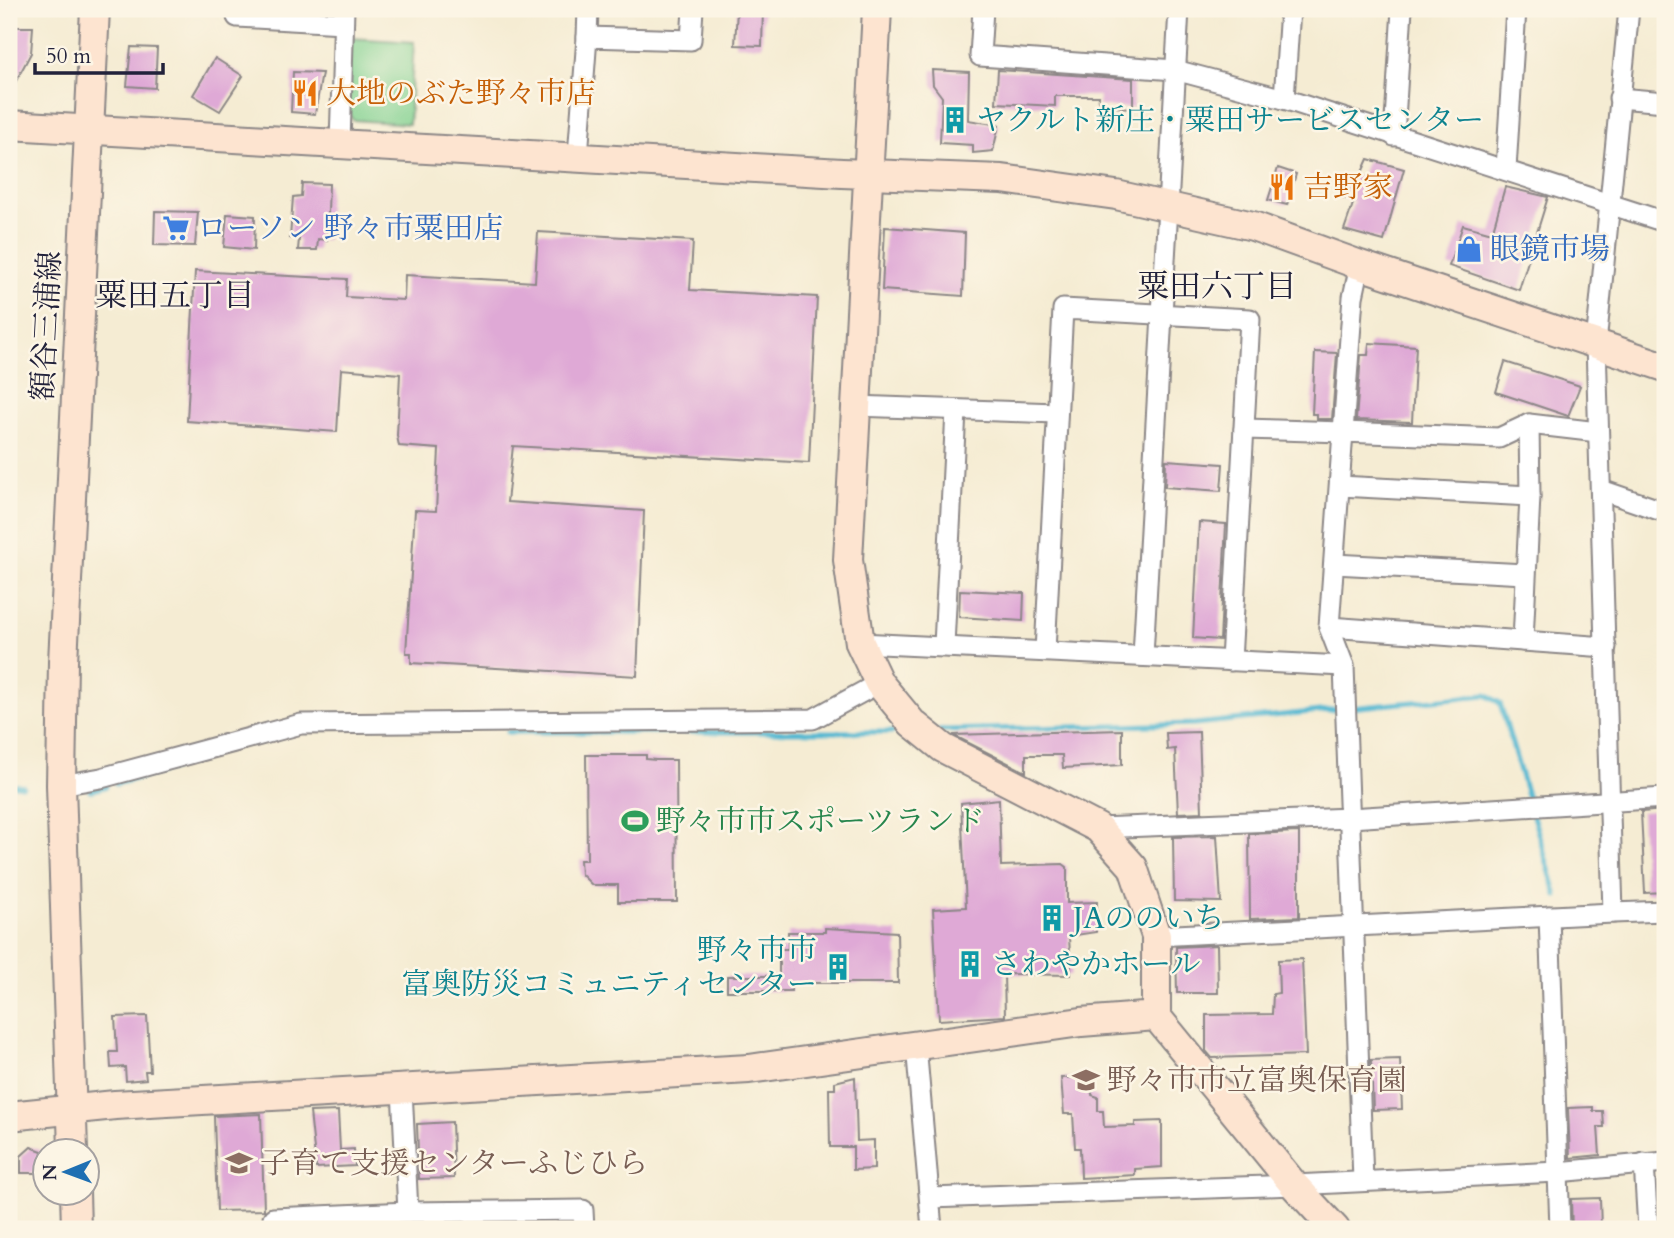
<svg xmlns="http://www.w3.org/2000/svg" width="1674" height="1238" font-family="Cardo,'Noto Serif JP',serif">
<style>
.green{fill:#82d191;stroke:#527a66;stroke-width:2}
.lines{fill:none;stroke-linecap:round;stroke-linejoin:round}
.stream{stroke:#53b8d2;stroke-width:5}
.building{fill:#dfa9d6}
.street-casing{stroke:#8c8787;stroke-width:23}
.secondary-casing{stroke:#8c8787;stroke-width:32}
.street{stroke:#fff;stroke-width:19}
.secondary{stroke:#fde4d0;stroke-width:28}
.labels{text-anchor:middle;stroke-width:5;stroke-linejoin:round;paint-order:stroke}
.food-label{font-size:30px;fill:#c56008;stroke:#fcf5e5;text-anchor:start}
.culture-label{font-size:30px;fill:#0d838f;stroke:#fcf5e5;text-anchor:start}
.shop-label{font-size:30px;fill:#366cbe;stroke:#fcf5e5;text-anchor:start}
.street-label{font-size:30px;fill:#22223b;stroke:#fcf5e5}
.leisure-label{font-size:30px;fill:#27864d;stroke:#fcf5e5;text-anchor:start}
.education-label{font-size:30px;fill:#785e54;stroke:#fcf5e5;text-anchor:start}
.neighbourhood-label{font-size:32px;fill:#22223b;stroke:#fcf5e5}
</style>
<rect width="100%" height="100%" fill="#fcf5e5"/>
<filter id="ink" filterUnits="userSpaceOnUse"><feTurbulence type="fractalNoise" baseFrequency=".0143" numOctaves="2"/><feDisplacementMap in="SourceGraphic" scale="14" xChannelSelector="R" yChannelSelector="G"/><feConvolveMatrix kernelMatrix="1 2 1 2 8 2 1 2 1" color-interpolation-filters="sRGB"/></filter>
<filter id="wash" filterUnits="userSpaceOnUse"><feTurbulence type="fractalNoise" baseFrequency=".00686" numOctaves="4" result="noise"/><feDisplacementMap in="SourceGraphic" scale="28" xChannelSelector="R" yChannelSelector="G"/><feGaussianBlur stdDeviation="1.57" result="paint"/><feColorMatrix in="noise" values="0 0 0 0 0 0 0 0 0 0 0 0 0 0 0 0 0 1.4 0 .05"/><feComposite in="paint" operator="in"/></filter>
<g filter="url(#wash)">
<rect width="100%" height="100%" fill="#f5ecd3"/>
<polygon class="green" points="349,38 414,42 409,124 353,120 346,111"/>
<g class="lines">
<g class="stream">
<polyline points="1350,708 1486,695 1500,703 1529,802"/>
<polyline points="940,730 1195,724 1340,709"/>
<polyline points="508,732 893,732"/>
<polyline points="9,784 23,786"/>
<polyline points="116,784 174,768"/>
<polyline points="90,791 106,786"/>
<polyline points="1533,816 1557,896"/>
</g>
</g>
<g id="blocks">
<g class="building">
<polygon points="737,9 763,9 762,46 735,45"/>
<polygon points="9,27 33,27 31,53 9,94"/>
<polygon points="131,47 157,48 155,88 127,86"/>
<polygon points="215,58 243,76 220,111 193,95"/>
<polygon points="932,70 969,72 968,120 999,125 993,151 973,153 973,145 940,143 942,97 933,85"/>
<polygon points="998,70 1133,79 1133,108 1098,106 1099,96 1055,96 1055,106 996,103"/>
<polygon points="293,72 322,73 315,114 291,112"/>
<polygon points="1368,159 1404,169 1384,241 1344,230 1354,201 1342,197 1349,176 1360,177"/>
<polygon points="1278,168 1296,174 1287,205 1268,200"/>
<polygon points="302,183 329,184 327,240 318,239 317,250 298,250 299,239 290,238 293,197 301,196"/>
<polygon points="1505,187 1548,197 1519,290 1449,266 1463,225 1492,233"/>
<polygon points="155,211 198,212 195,246 154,245"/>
<polygon points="227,214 255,216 254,250 224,247"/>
<polygon points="885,227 965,233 963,296 882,290"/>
<polygon points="538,232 693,241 690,290 817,297 809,463 513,446 507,502 644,511 637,676 411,663 411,653 406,653 415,510 436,511 439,449 399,446 397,436 400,374 341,369 337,432 187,421 195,271 347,279 346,297 404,300 405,275 535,282"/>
<polygon points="1369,343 1416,346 1412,422 1356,420 1361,355 1368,355"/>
<polygon points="1315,352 1337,353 1332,419 1317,419 1317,414 1312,414"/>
<polygon points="1505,362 1580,386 1568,416 1496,392"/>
<polygon points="1166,460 1223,464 1221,491 1165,487"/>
<polygon points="1199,522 1226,524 1220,640 1193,638"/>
<polygon points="960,590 1024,593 1023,621 959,617"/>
<polygon points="1122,730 1122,765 1063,768 1062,755 1026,755 1026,772 953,735"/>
<polygon points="1199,732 1202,812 1178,813 1175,749 1167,750 1166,733"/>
<polygon points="586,755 646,755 646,759 656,760 676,760 677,902 618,902 618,885 592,885 581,874 580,860 587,860"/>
<polygon points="999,799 1001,866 1063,864 1067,867 1067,903 1097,902 1096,932 1069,936 1071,975 1004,974 1005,1016 939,1020 933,909 966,907 961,803"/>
<polygon points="1665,810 1665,892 1645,893 1641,812"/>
<polygon points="1299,832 1299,917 1250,919 1249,834"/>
<polygon points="1217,836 1221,902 1174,901 1173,837"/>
<polygon points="825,928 897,932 898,983 790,983 791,991 727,991 727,976 779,976 779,949 788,949 788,932 825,932"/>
<polygon points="1217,945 1218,993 1177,993 1176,947"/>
<polygon points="1302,959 1306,1055 1212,1058 1206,1051 1206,1015 1272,1014 1273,994 1279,993 1278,960"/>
<polygon points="147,1016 150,1071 145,1071 146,1079 126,1081 125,1067 111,1068 110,1052 117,1052 115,1017"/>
<polygon points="1400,1059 1402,1109 1373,1110 1371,1060"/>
<polygon points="855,1077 857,1141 874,1140 874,1169 853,1170 853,1147 830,1147 829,1089 835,1089 835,1082"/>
<polygon points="1087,1077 1087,1081 1091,1081 1092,1095 1098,1097 1098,1111 1103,1111 1104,1127 1135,1126 1135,1122 1162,1121 1162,1167 1135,1169 1135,1175 1081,1178 1080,1148 1075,1148 1073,1114 1064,1114 1061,1078"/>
<polygon points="1593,1107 1593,1111 1603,1111 1604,1127 1598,1127 1600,1155 1570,1158 1568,1108"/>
<polygon points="338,1111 340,1150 354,1149 355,1166 316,1168 310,1112"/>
<polygon points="261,1114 264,1210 217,1211 214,1116"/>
<polygon points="452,1122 454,1178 419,1179 417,1124"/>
<polygon points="31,1147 42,1151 42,1173 21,1173 21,1156"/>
<polygon points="1600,1198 1601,1229 1572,1229 1571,1199"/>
</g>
</g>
</g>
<g filter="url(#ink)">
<use href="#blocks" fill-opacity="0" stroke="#8c8787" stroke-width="2"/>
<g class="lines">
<defs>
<g id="street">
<polyline points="238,9 237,17 343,23"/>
<polyline points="983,9 980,56 1175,70 1284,99 1665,222"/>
<polyline points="1629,9 1596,344 1613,913 1665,911"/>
<polyline points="587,37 588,9"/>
<polyline points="1619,98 1665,102"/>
<polyline points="1284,99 1290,9"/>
<polyline points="1394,136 1402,9"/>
<polyline points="340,144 344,9"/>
<polyline points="578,156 587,37 691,40 693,9"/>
<polyline points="1506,169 1516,9"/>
<polyline points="855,406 1056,413"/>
<polyline points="1244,429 1343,432 1353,297 1360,265"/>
<polyline points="1340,486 1530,496"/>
<polyline points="1601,490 1665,512"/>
<polyline points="1334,564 1525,574"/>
<polyline points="1329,627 1523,641 1530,496 1529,424"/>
<polyline points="1523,641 1606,647"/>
<polyline points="860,643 1344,666"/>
<polyline points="944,645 956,411"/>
<polyline points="1045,651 1063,309 1250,319 1231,661"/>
<polyline points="1143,656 1179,9"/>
<polyline points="61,785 101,778 301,724 813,719 879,683"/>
<polyline points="1098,828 1350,818 1665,798"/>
<polyline points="1549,916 1560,1229"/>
<polyline points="1156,936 1613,913"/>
<polyline points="916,1045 932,1229"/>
<polyline points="402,1089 408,1212"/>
<polyline points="1644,1163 1648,1229"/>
<polyline points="1363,1181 1344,666 1329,627 1343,432 1499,438 1529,424 1598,432"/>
<polyline points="931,1198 1294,1185 1558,1172 1665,1162"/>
<polyline points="273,1229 273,1218 408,1212 583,1210 584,1229"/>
</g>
<g id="secondary">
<polyline points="9,125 842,173 1002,179 1116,195 1253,226 1360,265 1665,367"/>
<polyline points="1156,1016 1294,1185 1335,1229"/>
<polyline points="9,1116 115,1105 749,1069 1081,1022 1156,1016 1156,936 1133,867 1098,828 943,748 912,723 879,683 860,643 848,560 877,9"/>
<polyline points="73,1150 61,785 63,662 95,9"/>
<polyline points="75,1192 76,1229"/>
</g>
</defs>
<use href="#street" class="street-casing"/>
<use href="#secondary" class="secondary-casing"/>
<use href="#street" class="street"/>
<use href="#secondary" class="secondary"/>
</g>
</g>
<defs>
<symbol id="restaurant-bare" viewBox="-9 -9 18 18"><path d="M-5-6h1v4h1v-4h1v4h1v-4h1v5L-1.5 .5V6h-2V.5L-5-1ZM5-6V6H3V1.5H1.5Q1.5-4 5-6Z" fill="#e8710a" stroke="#fcf5e5" stroke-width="2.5" paint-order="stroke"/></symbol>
<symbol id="building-bare" viewBox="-9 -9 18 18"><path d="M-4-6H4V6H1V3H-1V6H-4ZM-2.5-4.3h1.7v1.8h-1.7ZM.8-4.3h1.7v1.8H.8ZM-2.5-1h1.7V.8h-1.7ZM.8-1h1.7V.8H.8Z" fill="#0f9aa8" stroke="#fcf5e5" stroke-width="2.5" paint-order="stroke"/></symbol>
<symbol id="supermarket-bare" viewBox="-9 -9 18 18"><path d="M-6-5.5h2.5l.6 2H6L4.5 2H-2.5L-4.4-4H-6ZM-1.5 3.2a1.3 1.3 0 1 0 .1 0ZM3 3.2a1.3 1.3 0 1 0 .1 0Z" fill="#3f7fe0" stroke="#fcf5e5" stroke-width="2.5" paint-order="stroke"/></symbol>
<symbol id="shop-bare" viewBox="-9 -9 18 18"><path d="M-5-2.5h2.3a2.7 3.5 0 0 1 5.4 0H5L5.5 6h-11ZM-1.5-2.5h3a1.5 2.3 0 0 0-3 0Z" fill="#3f7fe0" stroke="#fcf5e5" stroke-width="2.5" paint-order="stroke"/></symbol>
<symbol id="stadium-bare" viewBox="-9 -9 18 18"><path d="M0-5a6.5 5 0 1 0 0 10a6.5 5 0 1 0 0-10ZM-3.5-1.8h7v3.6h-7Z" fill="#2e9e5b" stroke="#fcf5e5" stroke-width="2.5" paint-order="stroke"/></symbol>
<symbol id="school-bare" viewBox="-9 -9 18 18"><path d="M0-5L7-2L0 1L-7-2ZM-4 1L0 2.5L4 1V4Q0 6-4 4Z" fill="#8d6e63" stroke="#fcf5e5" stroke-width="2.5" paint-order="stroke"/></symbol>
</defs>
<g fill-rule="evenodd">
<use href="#restaurant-bare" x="286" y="74" width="38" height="38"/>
<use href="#building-bare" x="936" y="101" width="38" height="38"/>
<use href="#restaurant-bare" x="1263" y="168" width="38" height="38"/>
<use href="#supermarket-bare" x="157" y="209" width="38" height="38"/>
<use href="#shop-bare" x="1450" y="230" width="38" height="38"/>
<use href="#stadium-bare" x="616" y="802" width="38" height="38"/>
<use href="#building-bare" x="1033" y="899" width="38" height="38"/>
<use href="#building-bare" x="951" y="945" width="38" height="38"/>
<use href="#building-bare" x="819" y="948" width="38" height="38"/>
<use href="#school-bare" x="1067" y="1061" width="38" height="38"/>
<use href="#school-bare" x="220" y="1144" width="38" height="38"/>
</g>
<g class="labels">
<g class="food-label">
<text x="326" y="103">大地のぶた野々市店</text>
<text x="1303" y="197">吉野家</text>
</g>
<g class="culture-label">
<text x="976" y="130">ヤクルト新庄・粟田サービスセンター</text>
<text x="1073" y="928">JAののいち</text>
<text x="817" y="960" text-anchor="end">野々市市<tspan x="817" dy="34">富奥防災コミュニティセンター</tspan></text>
<text x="991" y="974">さわやかホール</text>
</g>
<g class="shop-label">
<text x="197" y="238">ローソン 野々市粟田店</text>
<text x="1490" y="259">眼鏡市場</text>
</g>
<g class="street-label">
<text transform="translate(46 326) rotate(-87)" y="10">額谷三浦線</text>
</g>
<g class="leisure-label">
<text x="656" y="831">野々市市スポーツランド</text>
</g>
<g class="education-label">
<text x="1107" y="1090">野々市市立富奥保育園</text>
<text x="260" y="1173">子育て支援センターふじひら</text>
</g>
<g class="neighbourhood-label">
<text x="1217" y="297">粟田六丁目</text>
<text x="175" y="306">粟田五丁目</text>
</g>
</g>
<rect width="1674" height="1238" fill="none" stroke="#fcf5e5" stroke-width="35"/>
<g transform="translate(66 1172) rotate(269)"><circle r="33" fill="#fcf5e5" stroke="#a5a1a1" stroke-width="2"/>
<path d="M0-5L12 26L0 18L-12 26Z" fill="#1f6fb2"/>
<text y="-10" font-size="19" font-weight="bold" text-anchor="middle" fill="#22223b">N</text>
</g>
<path d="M35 63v10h128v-10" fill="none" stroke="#22223b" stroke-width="3.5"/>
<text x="46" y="63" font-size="21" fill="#22223b" stroke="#fcf5e5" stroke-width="5" paint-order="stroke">50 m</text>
</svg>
